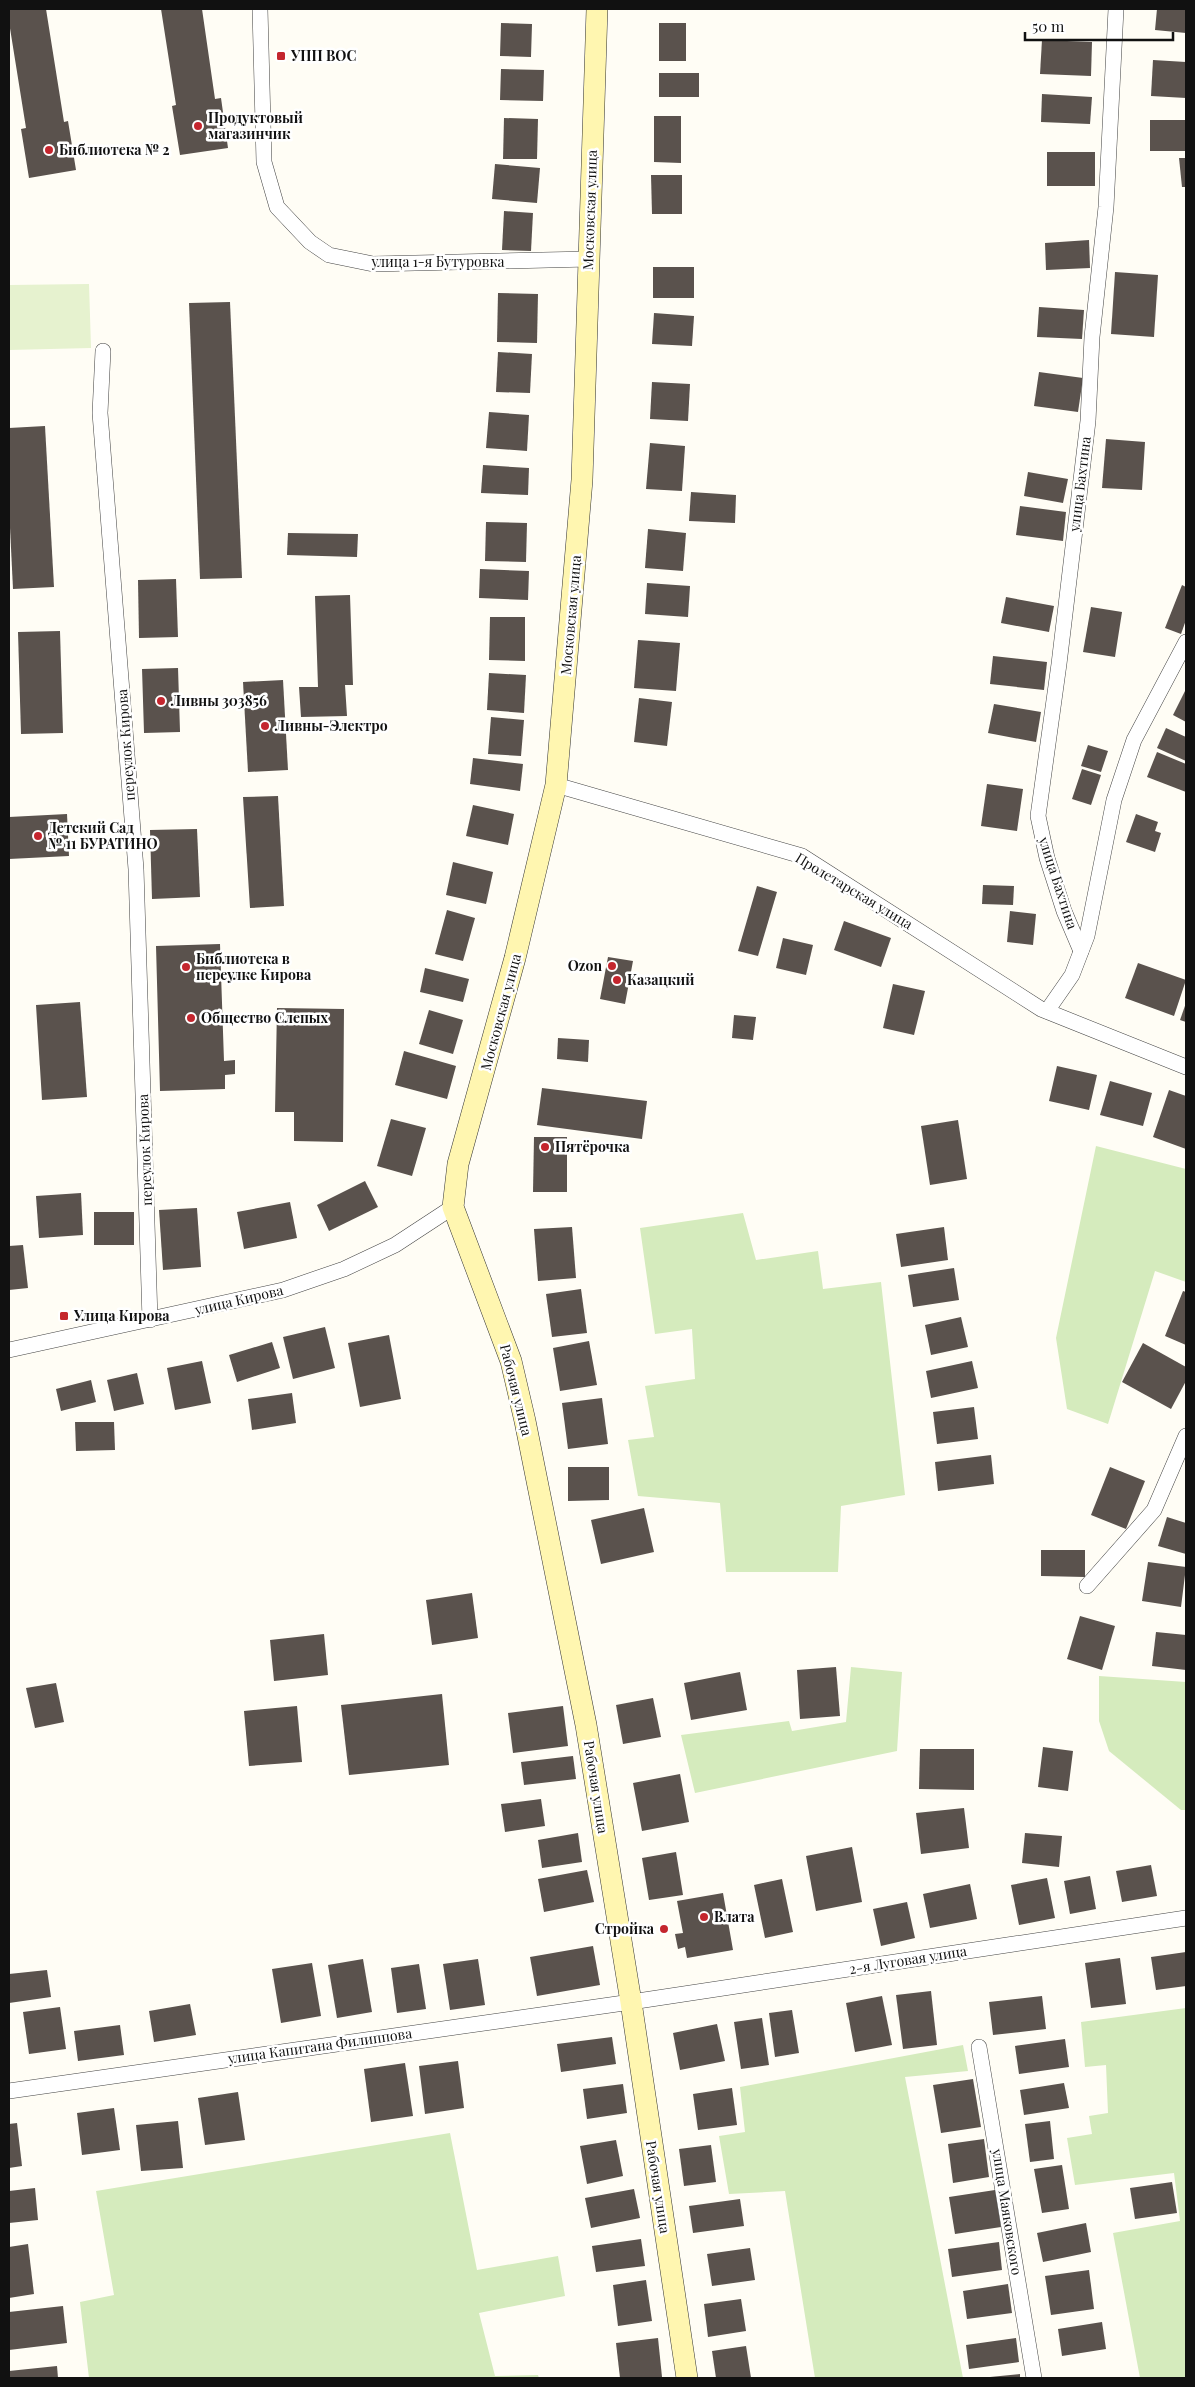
<svg xmlns="http://www.w3.org/2000/svg" width="1195" height="2387" font-family="'Playfair Display',serif">
<style>
.green{fill:#d5ebbd}
.pitch{fill:#e6f2cf}
.building{fill:#5a524d}
.lines{fill:none;stroke-linecap:round;stroke-linejoin:round}
.street-casing{stroke:#444;stroke-width:16}
.secondary-casing{stroke:#333;stroke-width:22}
.street{stroke:#fff;stroke-width:15}
.secondary{stroke:#fff6b0;stroke-width:21}
.poi-dot{fill:#c4262e;stroke:#fff;stroke-width:2}
.labels{text-anchor:middle;stroke-width:5;stroke-linejoin:round;paint-order:stroke}
.poi-label{font-size:14px;font-weight:bold;fill:#111;stroke:#fff;text-anchor:start}
.street-label{font-size:14px;fill:#111;stroke:#fff}
</style>
<rect width="100%" height="100%" fill="#fffdf5"/>
<g class="green">
<polygon points="1096,1146 1186,1169 1186,1282 1155,1271 1108,1424 1067,1409 1056,1338"/>
<polygon points="743,1213 756,1260 818,1251 823,1289 881,1282 905,1495 841,1506 838,1572 726,1572 720,1503 638,1496 628,1440 654,1437 645,1386 695,1379 692,1329 655,1334 640,1228"/>
<polygon points="851,1667 902,1672 897,1751 695,1793 681,1735 789,1721 792,1731 846,1722"/>
<polygon points="1099,1676 1186,1682 1186,1810 1181,1810 1109,1751 1099,1721"/>
<polygon points="1186,2008 1186,2378 1140,2378 1113,2233 1180,2221 1174,2173 1075,2185 1067,2138 1092,2134 1089,2116 1108,2113 1106,2065 1085,2067 1081,2022"/>
<polygon points="963,2045 968,2071 905,2077 963,2378 815,2378 785,2191 729,2194 719,2136 745,2132 740,2087"/>
<polygon points="450,2133 477,2270 558,2256 565,2296 479,2313 495,2376 538,2375 539,2378 89,2378 80,2302 114,2295 96,2191"/>
</g>
<polygon class="pitch" points="89,284 91,348 9,350 9,285"/>
<g class="building">
<polygon points="9,9 46,9 64,122 68,121 76,170 29,178 21,129 26,128 9,22"/>
<polygon points="161,9 202,9 215,99 221,98 228,148 180,155 172,106 176,105"/>
<polygon points="1157,9 1186,9 1186,33 1155,30"/>
<polygon points="501,23 532,24 531,57 500,56"/>
<rect x="659" y="23" width="27" height="38"/>
<polygon points="1042,40 1092,42 1091,76 1040,74"/>
<polygon points="1153,60 1186,62 1186,98 1151,96"/>
<polygon points="501,69 544,70 543,101 500,100"/>
<rect x="659" y="73" width="40" height="24"/>
<polygon points="1042,94 1092,97 1090,124 1041,122"/>
<polygon points="654,116 681,116 681,163 654,162"/>
<polygon points="504,118 538,119 537,159 503,159"/>
<rect x="1150" y="120" width="36" height="31"/>
<rect x="1047" y="152" width="48" height="34"/>
<polygon points="1179,158 1186,158 1186,187 1182,187"/>
<polygon points="495,164 540,168 537,203 492,199"/>
<polygon points="651,175 682,175 682,214 652,214"/>
<polygon points="504,211 533,213 531,251 502,250"/>
<polygon points="1089,240 1090,268 1046,270 1045,243"/>
<rect x="653" y="267" width="41" height="31"/>
<polygon points="1115,272 1158,275 1154,337 1111,334"/>
<polygon points="498,293 538,294 537,343 497,342"/>
<polygon points="230,302 242,578 200,579 189,303"/>
<polygon points="1039,307 1084,310 1082,339 1037,337"/>
<polygon points="654,313 694,316 692,346 652,344"/>
<polygon points="498,352 532,354 530,393 496,392"/>
<polygon points="1039,372 1083,378 1078,412 1034,406"/>
<polygon points="652,382 690,384 688,421 650,419"/>
<polygon points="489,412 529,415 527,451 486,448"/>
<polygon points="45,426 54,587 13,589 9,507 9,428"/>
<polygon points="1106,439 1145,442 1142,490 1102,488"/>
<polygon points="650,443 685,446 682,491 646,489"/>
<polygon points="483,465 529,468 528,495 481,493"/>
<polygon points="1028,472 1068,479 1063,503 1024,496"/>
<polygon points="691,492 736,495 735,523 689,521"/>
<polygon points="1020,506 1066,512 1063,541 1016,535"/>
<polygon points="486,522 527,523 526,562 485,561"/>
<polygon points="648,529 686,533 683,571 645,568"/>
<polygon points="288,533 358,534 357,557 287,555"/>
<polygon points="480,569 529,571 528,600 479,598"/>
<polygon points="176,579 178,637 139,638 138,580"/>
<polygon points="647,583 690,586 688,617 645,614"/>
<polygon points="1182,585 1186,587 1186,620 1181,634 1165,628"/>
<polygon points="350,595 353,685 345,685 347,716 301,717 299,687 318,687 315,596"/>
<polygon points="1006,597 1054,606 1049,632 1001,623"/>
<polygon points="1091,607 1122,612 1115,657 1083,652"/>
<polygon points="490,617 525,617 525,661 489,660"/>
<polygon points="60,631 63,733 21,734 18,632"/>
<polygon points="638,640 680,643 676,691 634,688"/>
<polygon points="993,656 1047,662 1044,690 990,684"/>
<polygon points="178,668 180,732 144,733 142,669"/>
<polygon points="489,673 526,675 524,713 487,710"/>
<polygon points="283,680 288,770 248,772 243,682"/>
<polygon points="1186,689 1186,722 1173,715"/>
<polygon points="639,698 672,702 667,746 634,742"/>
<polygon points="994,704 1041,712 1036,742 988,733"/>
<polygon points="491,717 524,720 521,756 488,754"/>
<polygon points="1166,728 1186,737 1186,761 1157,748"/>
<polygon points="1088,745 1108,751 1101,772 1081,766"/>
<polygon points="1157,752 1186,764 1186,792 1147,777"/>
<polygon points="473,758 523,764 520,791 470,784"/>
<polygon points="1082,769 1101,775 1091,805 1072,799"/>
<polygon points="987,784 1023,789 1017,831 981,826"/>
<polygon points="278,796 284,906 250,908 243,797"/>
<polygon points="473,805 514,814 508,845 466,836"/>
<polygon points="67,814 69,856 9,859 9,817"/>
<polygon points="1136,814 1158,822 1155,831 1161,833 1155,852 1126,842"/>
<polygon points="197,829 200,897 152,899 150,830"/>
<polygon points="453,862 493,872 486,904 446,895"/>
<polygon points="983,885 1014,886 1013,905 982,904"/>
<polygon points="757,886 777,892 758,956 738,951"/>
<polygon points="447,910 475,918 463,961 435,954"/>
<polygon points="1010,911 1036,914 1033,945 1007,942"/>
<polygon points="844,921 891,938 881,967 834,950"/>
<polygon points="783,938 813,945 806,975 776,968"/>
<polygon points="220,944 224,1061 235,1060 235,1074 225,1075 225,1089 160,1091 156,946"/>
<polygon points="608,957 633,961 625,1004 600,999"/>
<polygon points="1138,963 1186,980 1174,1016 1125,998"/>
<polygon points="425,968 469,979 463,1002 420,992"/>
<polygon points="893,984 925,991 914,1035 883,1028"/>
<polygon points="80,1002 87,1097 42,1100 36,1005"/>
<polygon points="1186,1003 1186,1022 1180,1020"/>
<polygon points="277,1008 344,1009 343,1142 294,1141 294,1112 275,1112"/>
<polygon points="429,1010 463,1020 453,1054 419,1044"/>
<polygon points="734,1015 756,1017 753,1040 732,1038"/>
<polygon points="558,1038 589,1040 588,1062 557,1059"/>
<polygon points="404,1051 456,1066 447,1099 395,1085"/>
<polygon points="1057,1066 1097,1075 1089,1110 1049,1101"/>
<polygon points="1110,1081 1152,1093 1143,1126 1100,1115"/>
<polygon points="542,1088 647,1101 642,1139 537,1125"/>
<polygon points="1169,1090 1186,1096 1186,1149 1153,1137"/>
<polygon points="391,1119 426,1128 412,1176 377,1166"/>
<polygon points="958,1120 967,1179 930,1185 921,1126"/>
<polygon points="534,1137 567,1137 567,1192 533,1192"/>
<polygon points="365,1181 378,1207 329,1231 317,1205"/>
<polygon points="81,1193 83,1235 39,1238 36,1196"/>
<polygon points="290,1202 297,1238 244,1249 237,1212"/>
<polygon points="197,1208 201,1267 163,1270 159,1210"/>
<rect x="94" y="1212" width="40" height="33"/>
<polygon points="572,1227 576,1278 538,1281 534,1229"/>
<polygon points="944,1227 948,1260 901,1267 896,1234"/>
<polygon points="23,1245 28,1288 9,1290 9,1246"/>
<polygon points="954,1268 959,1300 913,1307 908,1275"/>
<polygon points="581,1289 587,1333 552,1337 546,1294"/>
<polygon points="1183,1291 1186,1292 1186,1345 1165,1336"/>
<polygon points="961,1317 968,1347 931,1355 925,1325"/>
<polygon points="325,1327 335,1368 293,1379 283,1337"/>
<polygon points="389,1335 401,1399 360,1407 348,1343"/>
<polygon points="589,1341 597,1385 560,1391 553,1348"/>
<polygon points="272,1342 280,1368 237,1382 229,1355"/>
<polygon points="1143,1343 1186,1367 1186,1381 1171,1409 1122,1382"/>
<polygon points="202,1361 211,1403 175,1410 167,1368"/>
<polygon points="972,1361 978,1388 931,1398 926,1371"/>
<polygon points="137,1373 144,1404 114,1411 107,1380"/>
<polygon points="91,1380 96,1402 61,1411 56,1389"/>
<polygon points="292,1393 296,1423 252,1430 248,1399"/>
<polygon points="602,1398 608,1444 568,1449 562,1403"/>
<polygon points="974,1407 978,1439 937,1444 933,1412"/>
<polygon points="75,1422 114,1422 115,1450 76,1451"/>
<polygon points="991,1455 994,1484 938,1491 935,1462"/>
<polygon points="568,1467 609,1467 609,1500 568,1501"/>
<polygon points="1110,1467 1145,1481 1126,1529 1091,1515"/>
<polygon points="644,1508 654,1552 601,1564 591,1520"/>
<polygon points="1167,1517 1186,1523 1186,1554 1158,1546"/>
<polygon points="1041,1550 1085,1550 1085,1577 1041,1576"/>
<polygon points="1148,1562 1186,1567 1181,1607 1142,1601"/>
<polygon points="472,1593 478,1638 432,1645 426,1600"/>
<polygon points="1080,1616 1115,1626 1102,1670 1067,1659"/>
<polygon points="1156,1632 1186,1635 1186,1670 1152,1666"/>
<polygon points="324,1634 328,1675 274,1681 270,1640"/>
<polygon points="836,1667 840,1716 800,1719 797,1670"/>
<polygon points="740,1672 747,1710 691,1720 684,1683"/>
<polygon points="56,1683 64,1722 35,1728 26,1688"/>
<polygon points="442,1694 449,1765 349,1775 341,1705"/>
<polygon points="653,1698 661,1737 623,1744 616,1705"/>
<polygon points="297,1706 302,1762 249,1766 244,1711"/>
<polygon points="563,1706 568,1746 513,1753 508,1713"/>
<polygon points="1043,1747 1073,1751 1068,1791 1038,1787"/>
<polygon points="920,1749 974,1749 974,1790 919,1789"/>
<polygon points="573,1756 576,1779 524,1785 521,1762"/>
<polygon points="680,1774 689,1822 642,1831 633,1783"/>
<polygon points="541,1799 545,1826 505,1832 501,1804"/>
<polygon points="964,1808 969,1848 921,1854 916,1813"/>
<polygon points="578,1833 582,1862 542,1868 538,1840"/>
<polygon points="1025,1833 1062,1836 1059,1867 1022,1863"/>
<polygon points="852,1847 862,1902 816,1911 806,1856"/>
<polygon points="676,1852 683,1895 649,1900 642,1858"/>
<polygon points="1151,1865 1157,1896 1122,1902 1116,1871"/>
<polygon points="587,1870 594,1902 544,1912 538,1879"/>
<polygon points="1090,1876 1096,1909 1070,1914 1064,1881"/>
<polygon points="1047,1878 1055,1918 1019,1925 1011,1885"/>
<polygon points="782,1879 793,1932 765,1938 754,1885"/>
<polygon points="970,1884 977,1919 930,1928 923,1894"/>
<polygon points="723,1893 733,1950 687,1958 685,1947 678,1949 675,1934 683,1933 677,1901"/>
<polygon points="907,1902 915,1938 881,1946 873,1909"/>
<polygon points="593,1946 600,1985 537,1996 530,1957"/>
<polygon points="1186,1952 1186,1986 1156,1990 1151,1957"/>
<polygon points="1120,1958 1126,2004 1091,2008 1085,1963"/>
<polygon points="363,1959 372,2012 337,2018 328,1965"/>
<polygon points="478,1959 485,2005 450,2010 443,1964"/>
<polygon points="312,1963 321,2016 281,2023 272,1969"/>
<polygon points="419,1964 426,2009 397,2013 391,1968"/>
<polygon points="47,1970 51,1997 9,2003 9,1974"/>
<polygon points="931,1991 937,2045 903,2049 896,1995"/>
<polygon points="882,1996 892,2045 855,2052 846,2003"/>
<polygon points="1042,1996 1046,2029 993,2035 989,2002"/>
<polygon points="190,2004 196,2035 154,2042 149,2011"/>
<polygon points="60,2007 66,2049 29,2054 23,2012"/>
<polygon points="792,2010 799,2053 775,2057 769,2013"/>
<polygon points="762,2018 769,2065 741,2069 734,2022"/>
<polygon points="717,2024 725,2061 680,2070 673,2033"/>
<polygon points="120,2025 124,2055 78,2061 74,2031"/>
<polygon points="612,2037 616,2064 561,2072 557,2044"/>
<polygon points="1065,2039 1069,2067 1019,2074 1015,2046"/>
<polygon points="458,2061 464,2108 425,2114 419,2066"/>
<polygon points="405,2063 413,2116 371,2122 364,2069"/>
<polygon points="973,2079 981,2127 941,2133 933,2085"/>
<polygon points="1064,2083 1069,2108 1024,2115 1020,2090"/>
<polygon points="623,2084 627,2113 587,2119 583,2089"/>
<polygon points="732,2088 737,2125 698,2130 693,2094"/>
<polygon points="238,2092 245,2140 205,2145 198,2098"/>
<polygon points="114,2108 120,2150 82,2155 77,2113"/>
<polygon points="178,2121 183,2168 141,2171 136,2125"/>
<polygon points="1050,2121 1054,2159 1030,2162 1025,2124"/>
<polygon points="17,2123 22,2166 9,2168 9,2124"/>
<polygon points="984,2139 989,2177 953,2183 948,2144"/>
<polygon points="616,2140 623,2176 587,2184 580,2146"/>
<polygon points="711,2145 716,2182 684,2186 679,2149"/>
<polygon points="1062,2165 1069,2209 1042,2213 1034,2169"/>
<polygon points="1172,2182 1177,2213 1135,2219 1130,2188"/>
<polygon points="35,2188 38,2220 9,2223 9,2191"/>
<polygon points="634,2189 640,2218 591,2228 585,2198"/>
<polygon points="995,2190 1001,2227 955,2234 949,2197"/>
<polygon points="740,2199 744,2226 693,2233 689,2206"/>
<polygon points="1086,2223 1091,2252 1043,2262 1037,2233"/>
<polygon points="641,2239 645,2266 596,2272 592,2246"/>
<polygon points="999,2242 1002,2270 952,2277 948,2249"/>
<polygon points="28,2244 34,2294 9,2298 9,2247"/>
<polygon points="750,2248 755,2280 712,2286 707,2254"/>
<polygon points="1089,2270 1094,2309 1051,2315 1045,2276"/>
<polygon points="646,2280 652,2321 618,2326 613,2285"/>
<polygon points="1008,2284 1012,2313 967,2319 963,2291"/>
<polygon points="741,2299 746,2331 708,2337 704,2304"/>
<polygon points="63,2306 67,2343 9,2350 9,2312"/>
<polygon points="1102,2322 1106,2349 1062,2356 1058,2329"/>
<polygon points="658,2338 662,2377 620,2378 616,2343"/>
<polygon points="1016,2338 1019,2362 969,2369 966,2345"/>
<polygon points="746,2346 751,2378 716,2378 712,2351"/>
<polygon points="57,2366 58,2378 9,2378 9,2371"/>
<polygon points="1020,2374 1020,2378 990,2378 990,2377"/>
</g>
<g class="lines">
<defs>
<g id="street">
<polyline points="260,9 264,162 277,207 310,242 329,255 373,264 589,259"/>
<polyline points="103,351 100,413 136,869 150,1320"/>
<polyline points="556,785 802,856 1041,1009 1186,1067"/>
<polyline points="1081,951 1064,911 1047,858 1038,816 1059,664 1088,421 1092,337 1106,207 1116,9"/>
<polyline points="1047,1011 1072,975 1087,936 1114,800 1134,740 1186,642"/>
<polyline points="9,1350 283,1290 344,1269 395,1245 453,1207"/>
<polyline points="1087,1586 1154,1510 1186,1436"/>
<polyline points="979,2047 1034,2378"/>
<polyline points="9,2091 631,2002 1186,1918"/>
</g>
<polyline id="secondary" points="597,9 582,480 556,785 515,958 458,1164 453,1207 511,1361 525,1421 586,1725 631,2002 687,2378"/>
</defs>
<use href="#street" class="street-casing"/>
<use href="#secondary" class="secondary-casing"/>
<use href="#street" class="street"/>
<use href="#secondary" class="secondary"/>
</g>
<g class="poi-dot">
<rect x="276" y="51" width="10" height="10" rx="2.5"/>
<circle cx="198" cy="126" r="5"/>
<circle cx="49" cy="150" r="5"/>
<circle cx="161" cy="701" r="5"/>
<circle cx="265" cy="726" r="5"/>
<circle cx="38" cy="836" r="5"/>
<circle cx="612" cy="966" r="5"/>
<circle cx="186" cy="967" r="5"/>
<circle cx="617" cy="980" r="5"/>
<circle cx="191" cy="1018" r="5"/>
<circle cx="545" cy="1147" r="5"/>
<rect x="59" y="1311" width="10" height="10" rx="2.5"/>
<circle cx="704" cy="1917" r="5"/>
<circle cx="664" cy="1929" r="5"/>
</g>
<g class="labels">
<g class="poi-label">
<text x="291" y="61">УПП ВОС</text>
<text x="208" y="123">Продуктовый<tspan x="208" dy="16">магазинчик</tspan></text>
<text x="59" y="155">Библиотека № 2</text>
<text x="171" y="706">Ливны 303856</text>
<text x="275" y="731">Ливны-Электро</text>
<text x="48" y="833">Детский Сад<tspan x="48" dy="16">№ 11 БУРАТИНО</tspan></text>
<text x="196" y="964">Библиотека в<tspan x="196" dy="16">переулке Кирова</tspan></text>
<text x="602" y="971" text-anchor="end">Ozon</text>
<text x="627" y="985">Казацкий</text>
<text x="201" y="1023">Общество Слепых</text>
<text x="555" y="1152">Пятёрочка</text>
<text x="74" y="1321">Улица Кирова</text>
<text x="714" y="1922">Влата</text>
<text x="654" y="1934" text-anchor="end">Стройка</text>
</g>
<g class="street-label">
<text transform="translate(590 210) rotate(-88)" y="5">Московская улица</text>
<text x="438" y="267">улица 1-я Бутуровка</text>
<text transform="translate(1080 484) rotate(-83)" y="5">улица Бахтина</text>
<text transform="translate(571 615) rotate(-85)" y="5">Московская улица</text>
<text transform="translate(126 745) rotate(-94)" y="5">переулок Кирова</text>
<text transform="translate(1058 883) rotate(72)" y="5">улица Бахтина</text>
<text transform="translate(854 891) rotate(31)" y="5">Пролетарская улица</text>
<text transform="translate(501 1012) rotate(-75)" y="5">Московская улица</text>
<text transform="translate(145 1150) rotate(-92)" y="5">переулок Кирова</text>
<text transform="translate(239 1300) rotate(-13)" y="5">улица Кирова</text>
<text transform="translate(516 1390) rotate(76)" y="5">Рабочая улица</text>
<text transform="translate(596 1787) rotate(81)" y="5">Рабочая улица</text>
<text transform="translate(908 1960) rotate(-9)" y="5">2-я Луговая улица</text>
<text transform="translate(320 2046) rotate(-8)" y="5">улица Капитана Филиппова</text>
<text transform="translate(658 2187) rotate(81)" y="5">Рабочая улица</text>
<text transform="translate(1007 2212) rotate(81)" y="5">улица Маяковского</text>
</g>
</g>
<rect width="1195" height="2387" fill="none" stroke="#111111" stroke-width="20"/>
<path d="M1025 32v8h148v-8" fill="none" stroke="#111111" stroke-width="2.5"/>
<text x="1032" y="32" font-size="15" fill="#111111" stroke="#ffffff" stroke-width="4" paint-order="stroke">50 m</text>
</svg>
